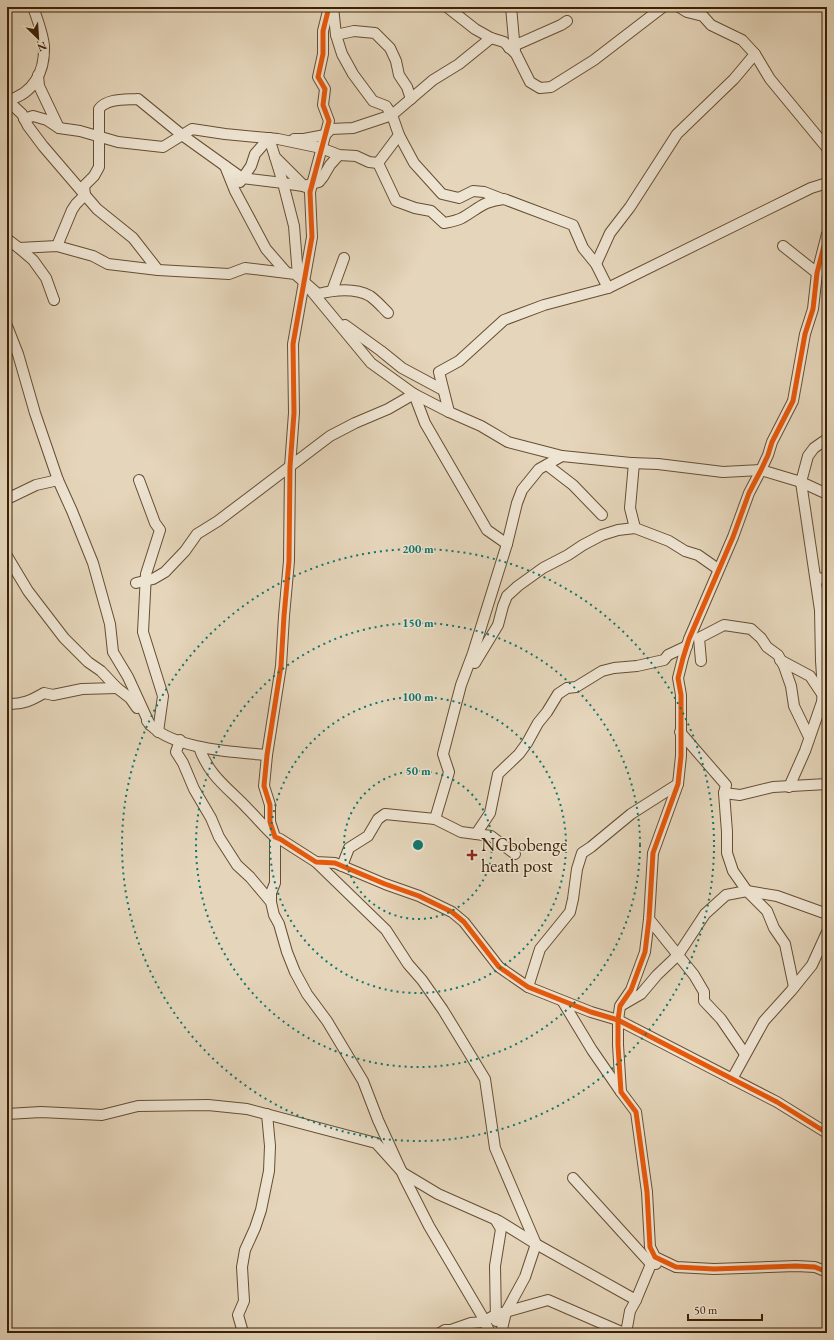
<svg xmlns="http://www.w3.org/2000/svg" width="834" height="1340" font-family="'EB Garamond',serif">
<style>
.lines{fill:none;stroke-linecap:round;stroke-linejoin:round}
.minor-casing{stroke:#664e32;stroke-width:12}
.minor{stroke:#eee4d2;stroke-width:10}
.cycleway-casing{stroke:#eee4d2;stroke-width:8}
.cycleway{stroke:#e8590c;stroke-width:5}
.ring{fill:none;stroke:#0f766e;stroke-width:2;stroke-dasharray:2 4}
.poi-dot{fill:#8f2418;stroke:#eee4d2;stroke-width:1.5}
.labels{text-anchor:middle;stroke-width:3;stroke-linejoin:round;paint-order:stroke}
.poi-label{font-size:18px;fill:#3c2105;stroke:#eee4d2;text-anchor:start}
.centre{fill:#0f766e;stroke:#eee4d2;stroke-width:2}
.ring-label{font-size:12px;text-anchor:middle;font-weight:bold;fill:#0f766e;stroke:#eee4d2;stroke-width:3;stroke-linejoin:round;paint-order:stroke}
</style>
<rect width="100%" height="100%" fill="#e5d5ba"/>
<filter id="stains"><feTurbulence type="fractalNoise" baseFrequency=".005" numOctaves="4"/><feColorMatrix values="0 0 0 0 .2 0 0 0 0 .09 0 0 0 0 .02 0 0 0 .5 -.17"/></filter>
<radialGradient id="worn" r=".72"><stop offset=".6" stop-color="#630" stop-opacity="0"/><stop offset="1" stop-color="#630" stop-opacity=".3"/></radialGradient>
<g class="lines">
<defs>
<g id="minor">
<polyline points="329,7 323,31 323,54 318,77 325,89 323,105 329,121 310,192 312,237 293,344 294,413 290,467 289,561 284,616 281,666 267,755 264,786 270,805 270,822 275,837 280,839 316,862 335,863 385,884 419,896 452,912 464,922 499,967 528,987 591,1012 618,1020 777,1102 827,1133"/>
<polyline points="447,7 475,29 491,38 504,42 516,54 530,82 540,88 551,87 594,60 663,7"/>
<polyline points="511,7 515,51"/>
<polyline points="679,7 687,12 703,16 711,25 742,40 755,54 770,79 827,148"/>
<polyline points="336,35 354,31 375,33 390,48 396,61 399,75 407,87 411,99"/>
<polyline points="509,48 561,25 567,21"/>
<polyline points="38,75 39,86 59,128"/>
<polyline points="7,100 22,114 28,126 43,146 97,209 133,238 158,270"/>
<path d="M8 100C33 94 45 72 44 46 43 35 37 18 33 7"/>
<polyline points="24,119 33,116 47,120 59,128 80,131 118,142 163,147 192,129 225,134 278,139 321,148 339,155 356,156 369,162 378,163"/>
<polyline points="399,135 414,163 442,194 459,198 473,191 484,192 502,199"/>
<polyline points="269,138 275,157 305,187"/>
<polyline points="294,139 304,139 325,135 331,129 353,128 392,115 386,106 373,101 353,74 342,54 336,35 333,7"/>
<polyline points="275,157 283,183 303,186 319,182 323,177 330,165 339,155"/>
<path d="M378 163 396 201 415 208 431 211 444 223C449 222 456 221 462 218 478 209 483 201 504 199L573 225 583 248 596 264 608 288"/>
<polyline points="378,163 399,135 392,115 433,80 459,64 491,38"/>
<polyline points="225,166 235,191 266,249 286,272"/>
<polyline points="240,182 251,166 255,154 269,138"/>
<path d="M85 195 84 186 94 176 99 167V109C107 98 126 100 138 99L182 135 242 178 283 183 294 226 298 276"/>
<polyline points="827,234 817,273 813,309 805,334 793,401 772,442 768,455 761,470 749,493 733,537 689,639 683,658 678,678 681,695 681,756 678,784 653,853 649,919 645,952 631,990 620,1006 618,1020 618,1045 621,1092 636,1112 647,1192 650,1247 655,1257 676,1267 714,1269 796,1266 815,1267 827,1272"/>
<path d="M7 239 19 248 57 246 93 256 108 264 158 270 229 274 245 268 295 274 318 294C334 290 355 288 370 296 377 301 382 307 388 313"/>
<polyline points="57,246 72,210 76,204 85,195"/>
<polyline points="783,246 817,273"/>
<polyline points="19,248 33,260 46,278 54,300"/>
<polyline points="596,264 610,233 630,207 677,134 734,79 755,54"/>
<polyline points="304,282 371,363 414,394 449,412 481,426 508,442 562,456 631,463 658,464 723,472 761,470 801,482 827,494"/>
<polyline points="332,291 344,258"/>
<polyline points="345,325 381,351 402,368 443,390"/>
<polyline points="7,326 18,354 35,413 58,480 72,511 93,563 110,624 113,652 128,677 150,725"/>
<polyline points="414,394 425,423 487,530 507,544"/>
<polyline points="449,412 439,372 459,361 504,320 544,305 608,288 811,188 827,183"/>
<polyline points="634,463 630,508 635,528"/>
<polyline points="547,465 573,485 602,515"/>
<polyline points="139,480 155,523 160,530 146,574 143,632 163,696 158,732"/>
<polyline points="7,499 36,485 58,480"/>
<polyline points="7,556 28,591 64,638 88,662 101,671 117,688 130,698 137,708"/>
<polyline points="816,578 827,579"/>
<polyline points="136,583 153,579 165,572 185,551 197,534 218,521 330,436 355,423 388,409 414,394"/>
<polyline points="780,660 810,676 822,694"/>
<polyline points="701,661 699,638 724,625 751,629 761,638 767,647 778,655 784,666 791,686 794,706 809,737"/>
<polyline points="475,663 498,625 503,606 507,596 518,586 543,568 568,555 583,545 602,535 618,530 635,528 669,541 685,551 698,555 718,569"/>
<path d="M7 704C22 705 32 700 44 693L53 695 82 689 117 688"/>
<path d="M147 721C168 749 234 752 267 755"/>
<polyline points="680,732 726,785 724,793 727,832 727,853 733,871 747,891 767,911 774,928 785,944 794,987"/>
<polyline points="180,740 176,752 183,763 194,789 211,818 219,837 237,865 250,877 271,902 274,915 279,924 287,952 295,972 307,994 327,1021 363,1081 378,1120 405,1179 429,1226 482,1316 490,1333"/>
<path d="M199 747C209 776 227 787 247 808 257 818 265 828 275 837V883L271 893V902"/>
<polyline points="789,787 805,751 822,702 823,690 821,661 820,610 801,482 808,456 814,448 827,439"/>
<polyline points="724,793 740,795 773,787 827,784"/>
<polyline points="435,819 449,772 443,754 461,685 473,653 507,544 517,503 522,490 539,469 562,456"/>
<polyline points="476,834 490,813 498,774 519,754 527,743 538,723 547,712 558,694 567,688 576,687 602,671 614,668 637,666 664,660 668,655 687,646"/>
<polyline points="316,862 386,930 408,964 422,980 443,1010 485,1079 495,1148 536,1244 525,1277 506,1312 501,1333"/>
<polyline points="342,866 349,848 368,836 378,819 385,814 435,819 461,832 491,836 515,854"/>
<polyline points="649,919 694,975 704,992 704,1001 721,1019 745,1054"/>
<polyline points="528,987 540,949 570,912 573,899 577,869 582,853 591,847 631,814 678,784"/>
<polyline points="563,1002 592,1050 621,1092"/>
<polyline points="622,1005 641,994 657,975 678,955 705,914 726,895 747,891 777,896 827,914"/>
<polyline points="732,1079 764,1021 791,991 812,965 827,932"/>
<polyline points="7,1114 41,1112 102,1115 138,1106 208,1105 247,1109 376,1143 403,1173 438,1194 499,1221 536,1244 636,1300"/>
<polyline points="573,1178 651,1264"/>
<polyline points="495,1219 501,1229 495,1266 496,1321"/>
<polyline points="242,1333 242,1329 238,1315 244,1301 242,1267 245,1250 255,1228 261,1210 269,1171 270,1146 267,1114"/>
<polyline points="440,1333 445,1330 451,1330 471,1323 483,1322 495,1315 548,1300 624,1333"/>
<polyline points="626,1333 630,1311 636,1300 651,1264 656,1264"/>
</g>
</defs>
<use href="#minor" class="minor-casing"/>
<use href="#minor" class="minor"/>
<defs>
<g id="cycleway">
<polyline points="329,7 323,31 323,54 318,77 325,89 323,105 329,121 310,192 312,237 293,344 294,413 290,467 289,561 284,616 281,666 267,755 264,786 270,805 270,822 275,837 280,839 316,862 335,863 385,884 419,896 452,912 464,922 499,967 528,987 591,1012 618,1020 777,1102 827,1133"/>
<polyline points="827,234 817,273 813,309 805,334 793,401 772,442 768,455 761,470 749,493 733,537 689,639 683,658 678,678 681,695 681,756 678,784 653,853 649,919 645,952 631,990 620,1006 618,1020 618,1045 621,1092 636,1112 647,1192 650,1247 655,1257 676,1267 714,1269 796,1266 815,1267 827,1272"/>
</g>
</defs>
<use href="#cycleway" class="cycleway-casing"/>
<use href="#cycleway" class="cycleway"/>
</g>
<g class="ring">
<circle cx="418" cy="845" r="74"/>
<circle cx="418" cy="845" r="148"/>
<circle cx="418" cy="845" r="222"/>
<circle cx="418" cy="845" r="296"/>
</g>
<path class="poi-dot" d="M470 849h4v4h4v4h-4v4h-4v-4h-4v-4h4z"/>
<g class="labels">
<g class="poi-label">
<text x="481" y="851">NGbobenge<tspan x="481" dy="21">heath post</tspan></text>
</g>
</g>
<circle cx="418" cy="845" r="6" class="centre"/>
<g class="ring-label">
<text x="418" y="553">200 m</text>
<text x="418" y="627">150 m</text>
<text x="418" y="701">100 m</text>
<text x="418" y="775">50 m</text>
</g>
<rect width="834" height="1340" fill="none" stroke="#e5d5ba" stroke-width="24"/>
<rect x="8" y="8" width="818" height="1324" fill="none" stroke="#3c2105" stroke-width="2"/>
<rect x="12" y="12" width="810" height="1316" fill="none" stroke="#3c2105"/>
<g transform="translate(38 38) rotate(155)" stroke="#eee4d2" stroke-width="3" paint-order="stroke">
<path d="M0-3L7 15L0 10L-7 15Z" fill="#3c2105"/>
<text y="-6" font-size="11" font-weight="bold" text-anchor="middle" fill="#3c2105">N</text>
</g>
<path d="M688 1314v6h74v-6" fill="none" stroke="#3c2105" stroke-width="2"/>
<text x="694" y="1314" font-size="12" fill="#3c2105" stroke="#eee4d2" stroke-width="3" paint-order="stroke">50 m</text>
<rect width="100%" height="100%" filter="url(#stains)"/>
<rect width="100%" height="100%" fill="url(#worn)"/>
</svg>
